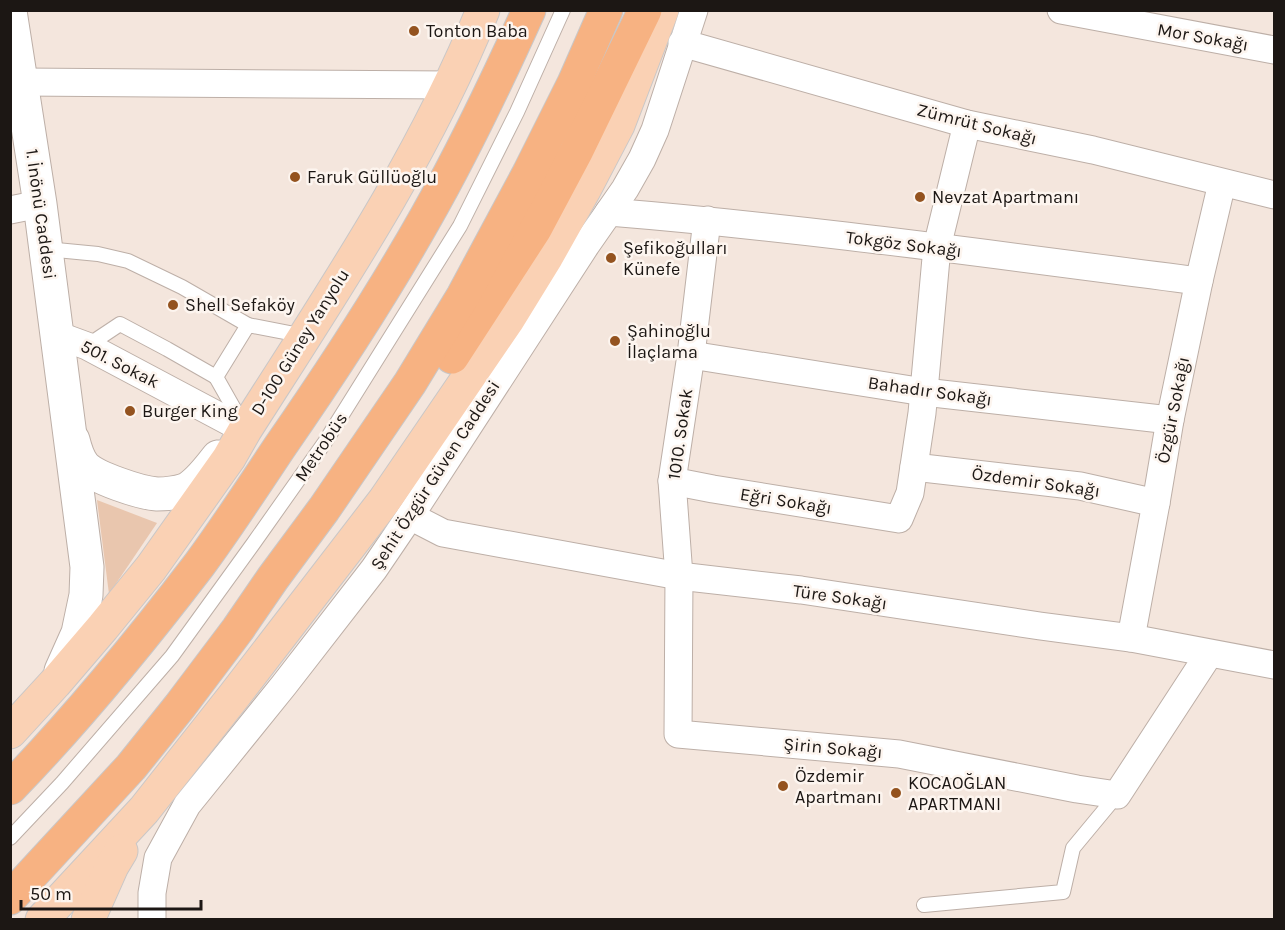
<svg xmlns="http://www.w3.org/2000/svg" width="1285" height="930" font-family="Karla,sans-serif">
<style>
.green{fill:#e9c6ae}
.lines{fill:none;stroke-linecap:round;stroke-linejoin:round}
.lane-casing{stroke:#bdafa7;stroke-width:16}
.street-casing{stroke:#bdafa7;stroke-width:29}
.secondary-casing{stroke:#bdafa7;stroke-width:35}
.primary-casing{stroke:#c9c7c7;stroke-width:35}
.highway-casing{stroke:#c9c7c7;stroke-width:35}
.lane{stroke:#fff;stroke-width:14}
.street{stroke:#fff;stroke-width:27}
.secondary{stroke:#fff;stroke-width:33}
.primary{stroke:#fad1b4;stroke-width:33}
.highway{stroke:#f7b282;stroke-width:33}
.poi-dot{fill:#94531f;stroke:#fdf5ef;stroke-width:2}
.labels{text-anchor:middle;stroke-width:5;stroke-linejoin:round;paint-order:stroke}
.poi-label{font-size:18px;fill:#1c1714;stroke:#fdf5ef;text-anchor:start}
.street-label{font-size:18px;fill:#1c1714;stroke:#fdf5ef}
</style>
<rect width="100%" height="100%" fill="#f4e6dd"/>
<polygon class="green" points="97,500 157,523 109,594"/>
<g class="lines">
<defs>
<g id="lane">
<polyline points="46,249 98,254 128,261 182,287 248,325"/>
<polyline points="87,346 120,324 167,349 216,377"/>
<polyline points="242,423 216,377 248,325 305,336"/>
<polyline points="10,838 62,783 172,656 253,544 325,442 460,226 517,112 563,10"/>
<polyline points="924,905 1063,892 1073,848 1117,795"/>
</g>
<g id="street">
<polyline points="1061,10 1274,50"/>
<polyline points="682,43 967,124 1093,150 1274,195"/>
<polyline points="21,82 450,85"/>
<polyline points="10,210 40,204"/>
<path d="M609 212C806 228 1003 256 1199 281"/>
<polyline points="707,220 691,355 672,481 679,576 678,734 899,754 1077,789 1117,795 1209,654"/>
<polyline points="57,335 87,346 245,430"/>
<polyline points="691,355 924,392 1170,420"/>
<polyline points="914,467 1080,486 1156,503"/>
<polyline points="672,481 713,489 899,519 910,493 922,413 937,247 967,124"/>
<polyline points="410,516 443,533 679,576 801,590 1040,626 1131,638 1274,665"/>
<polyline points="1131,638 1156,503 1170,420 1199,281 1222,183"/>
<polyline points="152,920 152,893 158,858 187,805 284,685 374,569 410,516 586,245 625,189 642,159 655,130 694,10"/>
</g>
<g id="secondary">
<polyline points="10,11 40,204 87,567 86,595 78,633 61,671"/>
<path d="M73 440C75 448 78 459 84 466 95 478 141 493 157 494 166 494 176 493 185 490 198 484 209 468 218 457"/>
</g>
<g id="primary">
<path d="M10 732 55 683 103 627 151 568 229 458 245 430C331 295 423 159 483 10"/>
<polyline points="42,920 144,810 234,696 384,501 507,321 547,256 584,190 618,125 662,10"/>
<polyline points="88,920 112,866 121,851"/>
</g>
<g id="highway">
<polyline points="452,357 535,229 576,152 645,10"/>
<path d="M10 788C78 718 140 642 199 565 227 527 253 487 279 448 331 373 381 297 426 217 464 150 497 81 529 10"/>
<polyline points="10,898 131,767 180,706 238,629 273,578 324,509 410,383 463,296 529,173 574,83 606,10"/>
</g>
</defs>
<use href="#lane" class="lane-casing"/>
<use href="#street" class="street-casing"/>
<use href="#secondary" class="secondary-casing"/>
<use href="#primary" class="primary-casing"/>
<use href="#highway" class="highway-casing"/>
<use href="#lane" class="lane"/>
<use href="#street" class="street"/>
<use href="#secondary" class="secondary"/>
<use href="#primary" class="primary"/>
<use href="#highway" class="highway"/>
</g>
<g class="poi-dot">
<circle cx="414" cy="31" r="6"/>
<circle cx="295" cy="177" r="6"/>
<circle cx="920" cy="197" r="6"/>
<circle cx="611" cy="258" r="6"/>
<circle cx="173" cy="305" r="6"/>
<circle cx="615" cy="341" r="6"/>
<circle cx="130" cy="411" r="6"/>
<circle cx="783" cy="786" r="6"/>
<circle cx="896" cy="793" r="6"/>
</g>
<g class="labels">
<g class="poi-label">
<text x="426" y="37">Tonton Baba</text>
<text x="307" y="183">Faruk Güllüoğlu</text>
<text x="932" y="203">Nevzat Apartmanı</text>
<text x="623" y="254">Şefikoğulları<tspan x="623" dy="21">Künefe</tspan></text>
<text x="185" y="311">Shell Sefaköy</text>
<text x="627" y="337">Şahinoğlu<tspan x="627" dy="21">İlaçlama</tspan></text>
<text x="142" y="417">Burger King</text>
<text x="795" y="782">Özdemir<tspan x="795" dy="21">Apartmanı</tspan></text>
<text x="908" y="789">KOCAOĞLAN<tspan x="908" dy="21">APARTMANI</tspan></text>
</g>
<g class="street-label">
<text transform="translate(1203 37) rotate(10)" y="6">Mor Sokağı</text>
<text transform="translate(977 124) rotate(14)" y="6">Zümrüt Sokağı</text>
<text transform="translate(41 214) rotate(82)" y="6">1. İnönü Caddesi</text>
<text transform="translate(904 244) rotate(7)" y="6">Tokgöz Sokağı</text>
<text transform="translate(300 342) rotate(-58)" y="6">D-100 Güney Yanyolu</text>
<text transform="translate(120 364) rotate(27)" y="6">501. Sokak</text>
<text transform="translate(930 391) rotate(8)" y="6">Bahadır Sokağı</text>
<text transform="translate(1173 410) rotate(-79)" y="6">Özgür Sokağı</text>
<text transform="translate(680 434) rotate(-82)" y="6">1010. Sokak</text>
<text transform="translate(321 447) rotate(-56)" y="6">Metrobüs</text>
<text transform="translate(435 475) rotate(-57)" y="6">Şehit Özgür Güven Caddesi</text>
<text transform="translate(1036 482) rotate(8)" y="6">Özdemir Sokağı</text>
<text transform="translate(786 501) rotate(9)" y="6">Eğri Sokağı</text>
<text transform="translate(840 597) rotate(8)" y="6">Türe Sokağı</text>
<text transform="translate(833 748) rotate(5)" y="6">Şirin Sokağı</text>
</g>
</g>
<rect width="1285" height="930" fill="none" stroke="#1c1714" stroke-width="24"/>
<path d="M21 900v9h180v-9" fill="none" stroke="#1c1714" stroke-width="3"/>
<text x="30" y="900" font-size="18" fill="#1c1714" stroke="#fdf5ef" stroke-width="4.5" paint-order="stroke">50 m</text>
</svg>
